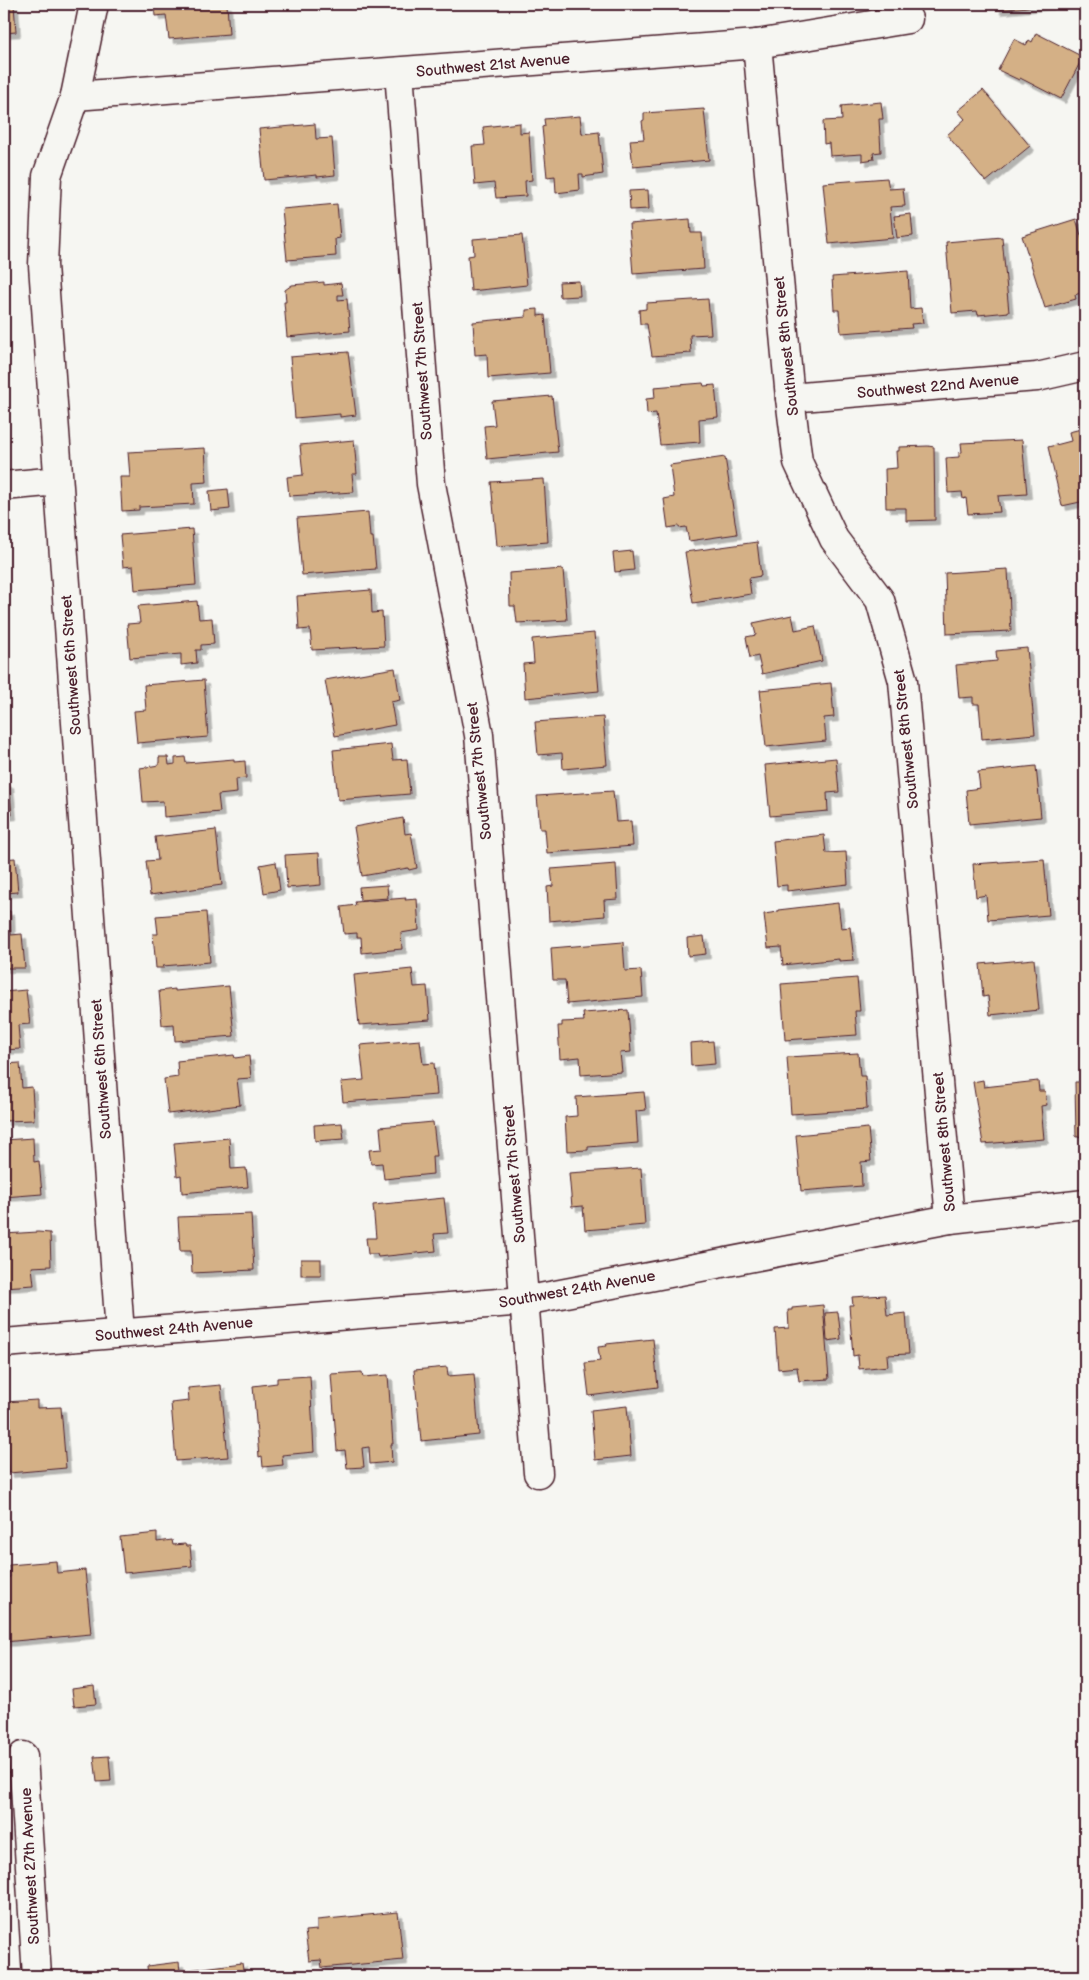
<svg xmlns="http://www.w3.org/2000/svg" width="1089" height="1980" font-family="'Balsamiq Sans',sans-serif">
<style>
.building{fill:#d4b086;stroke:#4a1f2b;filter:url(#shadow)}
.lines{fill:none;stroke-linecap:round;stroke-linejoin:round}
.minor-casing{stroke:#4a1f2b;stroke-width:31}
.minor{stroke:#f6f6f2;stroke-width:28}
.labels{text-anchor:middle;stroke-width:4;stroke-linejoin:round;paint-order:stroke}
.street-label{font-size:15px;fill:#4a1f2b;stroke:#f6f6f2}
</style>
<defs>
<filter id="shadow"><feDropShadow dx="4.5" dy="4.5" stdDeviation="0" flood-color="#0004"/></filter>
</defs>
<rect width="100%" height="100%" fill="#f6f6f2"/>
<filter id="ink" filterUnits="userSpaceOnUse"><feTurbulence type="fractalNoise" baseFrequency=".02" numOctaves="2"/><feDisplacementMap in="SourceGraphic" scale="10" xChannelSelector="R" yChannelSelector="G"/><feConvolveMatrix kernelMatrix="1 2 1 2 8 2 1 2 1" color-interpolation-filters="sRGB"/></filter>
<g filter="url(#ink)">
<g class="building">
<polygon points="4,4 14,4 16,32 4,33"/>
<polygon points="154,4 227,4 229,34 169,39 166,15 155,16"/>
<polygon points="996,4 1050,4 1050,5 996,10"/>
<polygon points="1036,33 1083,57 1061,99 1020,78 1019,80 998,70 1014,39 1026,45 1029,40 1032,42"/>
<polygon points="983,90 1030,146 986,182 947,135 965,119 958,111"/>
<polygon points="881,102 883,119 879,119 881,152 873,153 874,159 862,161 862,154 830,156 829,143 824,144 823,121 842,120 841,106"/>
<polygon points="704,109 709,160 633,167 630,140 644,139 642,121 644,120 644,113"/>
<polygon points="580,116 582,134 599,132 603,174 583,177 583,174 579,174 580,190 556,193 555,176 547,177 542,127 545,126 544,119"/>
<polygon points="520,123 520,133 529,132 532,180 525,181 526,196 496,198 494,183 475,185 472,146 485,145 483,127"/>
<polygon points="315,124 316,139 332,138 335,175 317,177 317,175 264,180 259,129"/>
<polygon points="887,178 889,189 903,188 905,206 890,207 893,238 829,244 823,183"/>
<polygon points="648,190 649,209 630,210 629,191"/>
<polygon points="337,204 340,238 335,239 336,256 287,260 282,209"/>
<polygon points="911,214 913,236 897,238 894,216"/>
<polygon points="690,219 691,233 702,233 704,269 633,274 629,224"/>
<polygon points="1076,219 1085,248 1085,291 1075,295 1076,299 1045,308 1022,236"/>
<polygon points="522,235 527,285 471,291 468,256 474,255 473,239"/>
<polygon points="1002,237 1009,312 978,315 977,311 952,313 946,242"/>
<polygon points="908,271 910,309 921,308 923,323 911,324 912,328 841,333 839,310 834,310 832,277"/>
<polygon points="579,281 580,296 560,297 559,282"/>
<polygon points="324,282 324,285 341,283 343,295 338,295 338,300 347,299 350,331 287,337 284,302 286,302 285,290 292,285"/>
<polygon points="708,299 711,334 690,335 691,353 652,356 647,324 640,324 639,310 646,309 646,303"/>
<polygon points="538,309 538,316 545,315 550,373 488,378 487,354 475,355 473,322 526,317 526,310"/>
<polygon points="348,352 356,415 340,417 340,414 295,418 290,357"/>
<polygon points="703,383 704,386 715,385 718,417 699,419 700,442 660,445 656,413 647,414 646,399 655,398 654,387"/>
<polygon points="552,396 558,452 487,459 484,426 495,425 492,401"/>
<polygon points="1085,428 1085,501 1062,506 1048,447 1071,441 1069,432"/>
<polygon points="354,440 357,474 352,474 354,492 289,496 287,477 303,475 300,445"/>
<polygon points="1022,440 1027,494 998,496 1000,512 968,514 966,498 963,499 962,492 948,493 946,458 959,457 959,453 962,452 961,443"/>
<polygon points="928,446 934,447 935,520 906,521 906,508 886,508 885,469 897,468 896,451 899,451 899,447"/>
<polygon points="205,448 207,482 193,483 194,504 139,507 139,510 122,511 120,477 130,477 128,452"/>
<polygon points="725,457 737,534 689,541 686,527 679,528 679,526 668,528 664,499 674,497 670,465"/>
<polygon points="544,479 548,542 497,546 491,482"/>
<polygon points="228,489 230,509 211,511 209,491"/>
<polygon points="368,512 370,537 373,537 376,569 302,575 297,518"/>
<polygon points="192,529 196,585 135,590 133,566 123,567 120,535"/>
<polygon points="757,542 761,576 749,578 751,594 693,603 685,552"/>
<polygon points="632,551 634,570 615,572 613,553"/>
<polygon points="563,569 567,620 517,623 515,606 510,606 509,573"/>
<polygon points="1008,569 1011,631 947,634 945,573"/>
<polygon points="371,590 372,613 382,612 384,646 312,650 310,629 299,630 297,596"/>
<polygon points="197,601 199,619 212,618 214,644 201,645 201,650 196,650 197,663 181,665 181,654 130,658 127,624 140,623 138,606"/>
<polygon points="792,615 795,630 815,626 822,661 762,674 758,656 750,658 746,637 756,635 753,623"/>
<polygon points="594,633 599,691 525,698 523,664 534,663 532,639"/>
<polygon points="1027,648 1035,734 982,739 979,704 973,704 973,697 959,698 956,665 997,661 996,651"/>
<polygon points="395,668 400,700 391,702 395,725 335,736 325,680"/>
<polygon points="204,680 208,737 137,743 134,711 146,710 144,685"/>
<polygon points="831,683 834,717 824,718 826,741 766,747 760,690"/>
<polygon points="1085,702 1085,754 1082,755 1079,703"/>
<polygon points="603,717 607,765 563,769 562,753 538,755 535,722"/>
<polygon points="391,744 393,760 407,759 410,794 338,800 333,750"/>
<polygon points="159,757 168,757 169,765 175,764 175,758 185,757 186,763 234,759 234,762 245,761 246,778 236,779 237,793 218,795 220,812 164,817 163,801 143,802 140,768 159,765"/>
<polygon points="836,758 839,792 827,793 828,811 770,816 765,765"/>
<polygon points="1036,766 1041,817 969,824 966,790 980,788 978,772"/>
<polygon points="4,783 9,783 12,815 4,816"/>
<polygon points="613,791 616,822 631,821 633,846 547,853 545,829 540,829 537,796"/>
<polygon points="403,818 405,834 411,833 417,868 409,870 408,868 362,876 354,827"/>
<polygon points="216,830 222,885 150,895 146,861 158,860 155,837"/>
<polygon points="824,835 826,853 846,852 848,884 787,891 787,885 777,886 773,841"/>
<polygon points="319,853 321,885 287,888 285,855"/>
<polygon points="15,858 18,892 5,893 4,895 4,859"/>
<polygon points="1044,859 1049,915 988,920 986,895 976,897 973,864"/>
<polygon points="276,862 280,890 264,893 260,865"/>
<polygon points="616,864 618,899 604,900 605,916 549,921 547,887 553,886 551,869"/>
<polygon points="387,885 388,898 360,900 359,887"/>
<polygon points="406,898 405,900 417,899 419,930 401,933 402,949 362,953 361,937 357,937 357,933 344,934 341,907 356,905 355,902"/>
<polygon points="838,903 841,928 850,927 854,960 839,961 839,959 783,965 781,947 768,948 764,914 778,912 778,910"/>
<polygon points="4,911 10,911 11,935 22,934 25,968 4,968"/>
<polygon points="206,912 210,962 163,966 164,968 156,968 153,934 158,934 156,916"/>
<polygon points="704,936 706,954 688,956 687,938"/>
<polygon points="623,942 625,971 641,970 643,997 567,1004 565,980 553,980 551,948"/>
<polygon points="1034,959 1039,1010 990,1015 988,996 983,997 980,964"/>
<polygon points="412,969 414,987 427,986 430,1020 359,1025 354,975"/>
<polygon points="857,978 860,1011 855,1011 857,1035 785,1040 781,984"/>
<polygon points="229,986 234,1036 175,1041 174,1024 162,1025 159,991 175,989 175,991"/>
<polygon points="26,990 30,1024 18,1025 20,1049 4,1050 4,992"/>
<polygon points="628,1010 631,1052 620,1053 622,1072 581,1075 580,1057 560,1059 558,1026 562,1026 562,1022 584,1021 583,1013"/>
<polygon points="420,1040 423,1064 434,1063 437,1095 343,1102 341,1082 364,1080 360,1045"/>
<polygon points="713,1041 715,1064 691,1066 690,1043"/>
<polygon points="858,1053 860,1076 865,1076 867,1109 791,1114 787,1057"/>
<polygon points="234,1055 235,1058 249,1056 251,1078 237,1079 240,1105 168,1114 164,1079 178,1077 177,1061"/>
<polygon points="20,1063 22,1088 32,1087 34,1120 4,1121 4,1064"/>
<polygon points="983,1080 984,1087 1038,1081 1039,1091 1045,1091 1047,1105 1041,1106 1044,1139 983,1144 973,1082"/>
<polygon points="1075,1082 1085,1082 1085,1136 1076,1137"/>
<polygon points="644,1092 646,1110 636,1111 638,1143 588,1147 588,1150 567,1151 565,1117 577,1116 576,1097"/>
<polygon points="433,1122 437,1156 432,1156 433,1174 384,1179 382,1163 371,1164 369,1150 382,1149 380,1127"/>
<polygon points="342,1123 344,1139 315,1141 314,1125"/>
<polygon points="868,1128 871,1161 861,1162 862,1186 801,1191 796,1135"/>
<polygon points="33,1138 34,1162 39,1161 42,1194 4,1197 4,1140"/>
<polygon points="229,1138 231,1169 246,1168 248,1187 182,1193 181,1175 177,1176 174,1143"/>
<polygon points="641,1168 645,1225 585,1230 583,1206 572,1207 569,1173"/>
<polygon points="444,1198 448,1233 434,1234 436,1251 378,1257 377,1254 368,1254 366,1238 376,1238 373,1205"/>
<polygon points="251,1214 254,1270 192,1273 191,1251 180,1251 178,1217"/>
<polygon points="38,1232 50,1233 51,1266 32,1267 34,1285 4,1287 4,1234"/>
<rect x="301" y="1259" width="20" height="16"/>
<polygon points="885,1295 887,1315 906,1313 909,1354 887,1355 888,1366 859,1369 858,1355 853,1356 849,1305 853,1305 852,1297"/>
<polygon points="823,1305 829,1379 799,1381 797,1367 778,1369 775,1329 789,1328 788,1310 792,1310 792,1308"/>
<polygon points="838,1312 841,1339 827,1341 825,1313"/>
<polygon points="653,1339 658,1387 589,1396 585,1363 600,1361 598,1347 607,1346 606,1344"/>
<polygon points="447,1367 448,1376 474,1374 479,1435 421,1441 414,1370"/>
<polygon points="362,1372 363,1377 388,1375 393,1444 391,1444 392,1462 370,1464 369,1447 362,1448 364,1467 347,1468 345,1450 337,1451 331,1374"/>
<polygon points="310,1376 314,1452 282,1455 283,1465 263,1467 262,1456 259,1457 253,1386 277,1383 277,1378"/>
<polygon points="221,1385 228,1457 176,1461 171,1403 189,1401 188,1388"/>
<polygon points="37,1400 37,1408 61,1407 66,1468 9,1473 4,1402"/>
<polygon points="627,1406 631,1456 595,1460 591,1410"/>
<polygon points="157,1533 157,1542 172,1540 173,1545 185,1544 186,1546 190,1546 192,1566 124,1573 120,1537"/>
<polygon points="56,1561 57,1573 85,1570 91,1634 4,1642 4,1578 10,1577 9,1565"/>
<polygon points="94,1686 96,1704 74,1706 72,1689"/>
<polygon points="109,1756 111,1781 97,1782 94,1757"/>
<polygon points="398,1912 403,1960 322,1968 321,1960 309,1961 305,1931 317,1930 317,1920"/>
<polygon points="179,1962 180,1971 242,1963 244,1976 148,1976 147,1966"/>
</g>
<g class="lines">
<defs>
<g id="minor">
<polyline points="94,4 75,96 47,176 43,265 120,1333"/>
<polyline points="757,44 790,398 798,462 834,539 880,600 903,681 950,1219"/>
<polyline points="399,72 431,484 479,735 538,1473"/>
<polyline points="75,96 757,44 908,19"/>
<polyline points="790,398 1037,377 1085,366"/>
<polyline points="4,486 58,481"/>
<polyline points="4,1343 524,1301 950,1219 1085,1204"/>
<polyline points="23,1756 37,1976"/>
</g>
</defs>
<use href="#minor" class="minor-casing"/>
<use href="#minor" class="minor"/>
</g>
</g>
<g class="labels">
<g class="street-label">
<text transform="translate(493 65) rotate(-5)" y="5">Southwest 21st Avenue</text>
<text transform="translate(786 346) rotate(-96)" y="5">Southwest 8th Street</text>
<text transform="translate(422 371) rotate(-94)" y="5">Southwest 7th Street</text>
<text transform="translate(938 386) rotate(-5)" y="5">Southwest 22nd Avenue</text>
<text transform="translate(71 665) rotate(-94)" y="5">Southwest 6th Street</text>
<text transform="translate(906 739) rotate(-96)" y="5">Southwest 8th Street</text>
<text transform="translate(479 771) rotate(-96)" y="5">Southwest 7th Street</text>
<text transform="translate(101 1069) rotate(-94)" y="5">Southwest 6th Street</text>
<text transform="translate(944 1142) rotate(-95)" y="5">Southwest 8th Street</text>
<text transform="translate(514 1174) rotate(-95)" y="5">Southwest 7th Street</text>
<text transform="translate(577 1289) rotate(-10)" y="5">Southwest 24th Avenue</text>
<text transform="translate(174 1329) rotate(-5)" y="5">Southwest 24th Avenue</text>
<text transform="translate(30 1866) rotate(-93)" y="5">Southwest 27th Avenue</text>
</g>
</g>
<rect width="1089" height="1980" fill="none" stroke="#f6f6f2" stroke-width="20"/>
<rect x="10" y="10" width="1069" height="1960" fill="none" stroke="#4a1f2b" stroke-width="2" filter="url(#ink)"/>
</svg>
